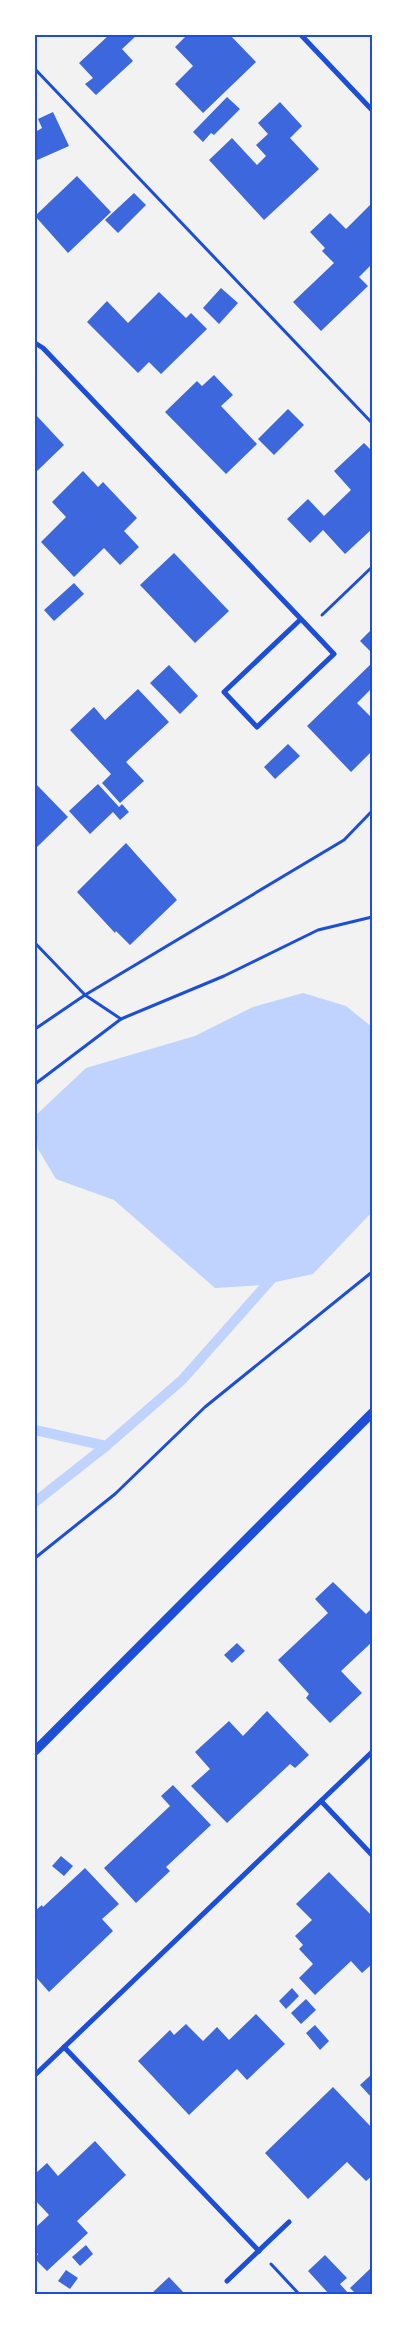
<svg xmlns="http://www.w3.org/2000/svg" width="407" height="2329" font-family="'Archivo Narrow',sans-serif">
<style>
.water{fill:#bfd3fe}
.lines{fill:none;stroke-linecap:round;stroke-linejoin:round}
.stream{stroke:#bfd3fe;stroke-width:10}
.building{fill:#3d67dc}
.path{stroke:#1d4ed8;stroke-width:3}
.minor{stroke:#1d4ed8;stroke-width:5}
.tertiary{stroke:#1d4ed8;stroke-width:9}
.neatline{fill:none;stroke:#1d4ed8;stroke-width:2}
</style>
<rect width="100%" height="100%" fill="#f2f2f2"/>
<polygon class="water" points="303,993 346,1006 372,1027 372,1212 313,1274 262,1285 215,1288 114,1200 56,1179 38,1149 35,1116 86,1068 195,1036 253,1007"/>
<g class="lines">
<g class="stream">
<polyline points="35,1430 106,1446"/>
<polyline points="35,1502 106,1446 182,1380 276,1274"/>
</g>
</g>
<g class="building">
<polygon points="109,35 137,35 122,49 133,61 96,95 85,84 93,78 79,63"/>
<polygon points="187,35 230,35 256,62 203,113 175,84 193,66 175,47"/>
<polygon points="227,97 240,109 214,135 211,133 203,142 193,132"/>
<polygon points="280,102 302,126 290,138 319,169 264,220 209,160 232,138 257,165 266,156 256,145 268,134 258,123"/>
<polygon points="53,112 69,146 35,161 35,126 37,131 42,128 38,119"/>
<polygon points="77,176 111,212 68,253 35,216"/>
<polygon points="134,193 146,205 118,233 105,220"/>
<polygon points="372,203 372,264 359,277 368,286 321,331 293,302 334,263 322,251 325,248 310,232 330,213 346,229"/>
<polygon points="221,288 238,303 219,324 203,308"/>
<polygon points="159,292 186,318 191,313 207,329 161,374 149,362 138,373 87,322 107,301 128,323"/>
<polygon points="214,375 233,395 221,406 257,444 226,474 165,412 197,381 202,386"/>
<polygon points="288,409 304,425 274,455 258,439"/>
<polygon points="35,414 64,445 35,473"/>
<polygon points="364,443 372,451 372,529 345,554 323,530 310,543 287,519 308,499 324,516 351,490 334,471"/>
<polygon points="83,471 98,487 103,482 137,518 124,531 139,547 120,565 104,548 74,577 41,542 66,517 52,502"/>
<polygon points="174,553 229,611 195,643 140,585"/>
<polygon points="74,583 84,594 54,621 44,610"/>
<polygon points="372,629 372,653 360,641"/>
<polygon points="372,663 372,688 357,703 372,718 372,751 351,772 307,726"/>
<polygon points="169,665 198,696 180,714 150,683"/>
<polygon points="138,689 169,722 126,762 144,781 120,803 102,783 111,774 70,730 94,707 105,720"/>
<polygon points="288,744 300,756 275,779 264,767"/>
<polygon points="35,783 68,817 37,847 35,845"/>
<polygon points="98,784 119,807 122,804 129,812 120,820 113,812 90,834 69,811"/>
<polygon points="126,843 177,900 130,945 116,931 115,933 77,892"/>
<polygon points="333,1582 366,1614 372,1608 372,1642 341,1671 362,1693 330,1723 306,1698 309,1694 278,1660 328,1613 315,1599"/>
<polygon points="237,1643 245,1651 232,1663 224,1655"/>
<polygon points="267,1711 309,1755 295,1768 290,1764 227,1823 191,1786 210,1769 195,1752 229,1721 243,1736"/>
<polygon points="173,1785 211,1825 166,1867 170,1871 136,1903 104,1868 170,1806 161,1796"/>
<polygon points="61,1856 73,1866 64,1876 52,1866"/>
<polygon points="85,1868 119,1904 102,1919 113,1931 49,1992 35,1976 35,1911 42,1905 43,1907"/>
<polygon points="329,1872 372,1916 372,1964 362,1973 351,1961 315,1995 299,1978 313,1964 299,1949 303,1945 295,1936 312,1920 296,1904"/>
<polygon points="292,1988 299,1996 286,2009 279,2001"/>
<polygon points="306,1999 316,2010 301,2024 291,2013"/>
<polygon points="256,2014 285,2044 247,2080 237,2069 189,2115 138,2061 170,2030 174,2035 186,2024 203,2041 217,2027 229,2040"/>
<polygon points="315,2025 329,2041 320,2050 306,2033"/>
<polygon points="372,2074 372,2098 360,2085"/>
<polygon points="333,2087 372,2128 372,2176 366,2181 347,2162 308,2199 265,2153"/>
<polygon points="95,2141 126,2175 77,2221 88,2233 47,2271 35,2259 38,2254 35,2252 35,2228 49,2215 35,2200 35,2174 47,2163 58,2176"/>
<polygon points="86,2245 93,2254 80,2266 72,2257"/>
<polygon points="325,2255 347,2278 340,2284 349,2294 329,2294 308,2271"/>
<polygon points="372,2267 372,2294 356,2294 350,2288"/>
<polygon points="66,2270 78,2278 70,2289 58,2281"/>
<polygon points="169,2277 185,2294 151,2294"/>
</g>
<g class="lines">
<g class="path">
<polyline points="35,69 372,423"/>
<polyline points="322,615 372,567"/>
<polyline points="35,943 85,995 121,1019 224,976 318,930 372,917"/>
<polyline points="35,1029 85,995 344,840 372,811"/>
<polyline points="35,1084 121,1019"/>
<polyline points="35,1558 115,1494 205,1407 372,1272"/>
<polyline points="271,2264 299,2294"/>
</g>
<g class="minor">
<polyline points="301,35 372,110"/>
<polyline points="35,343 43,348 301,619 334,654 257,727 224,692 301,619"/>
<polyline points="321,1801 372,1855"/>
<polyline points="64,2047 259,2251"/>
<polyline points="35,2075 372,1752"/>
<polyline points="227,2281 289,2222"/>
</g>
<polyline class="tertiary" points="35,1751 372,1413"/>
</g>
<rect width="407" height="2329" fill="none" stroke="#ffffff" stroke-width="72"/>
<rect x="36" y="36" width="335" height="2257" class="neatline"/>
</svg>
